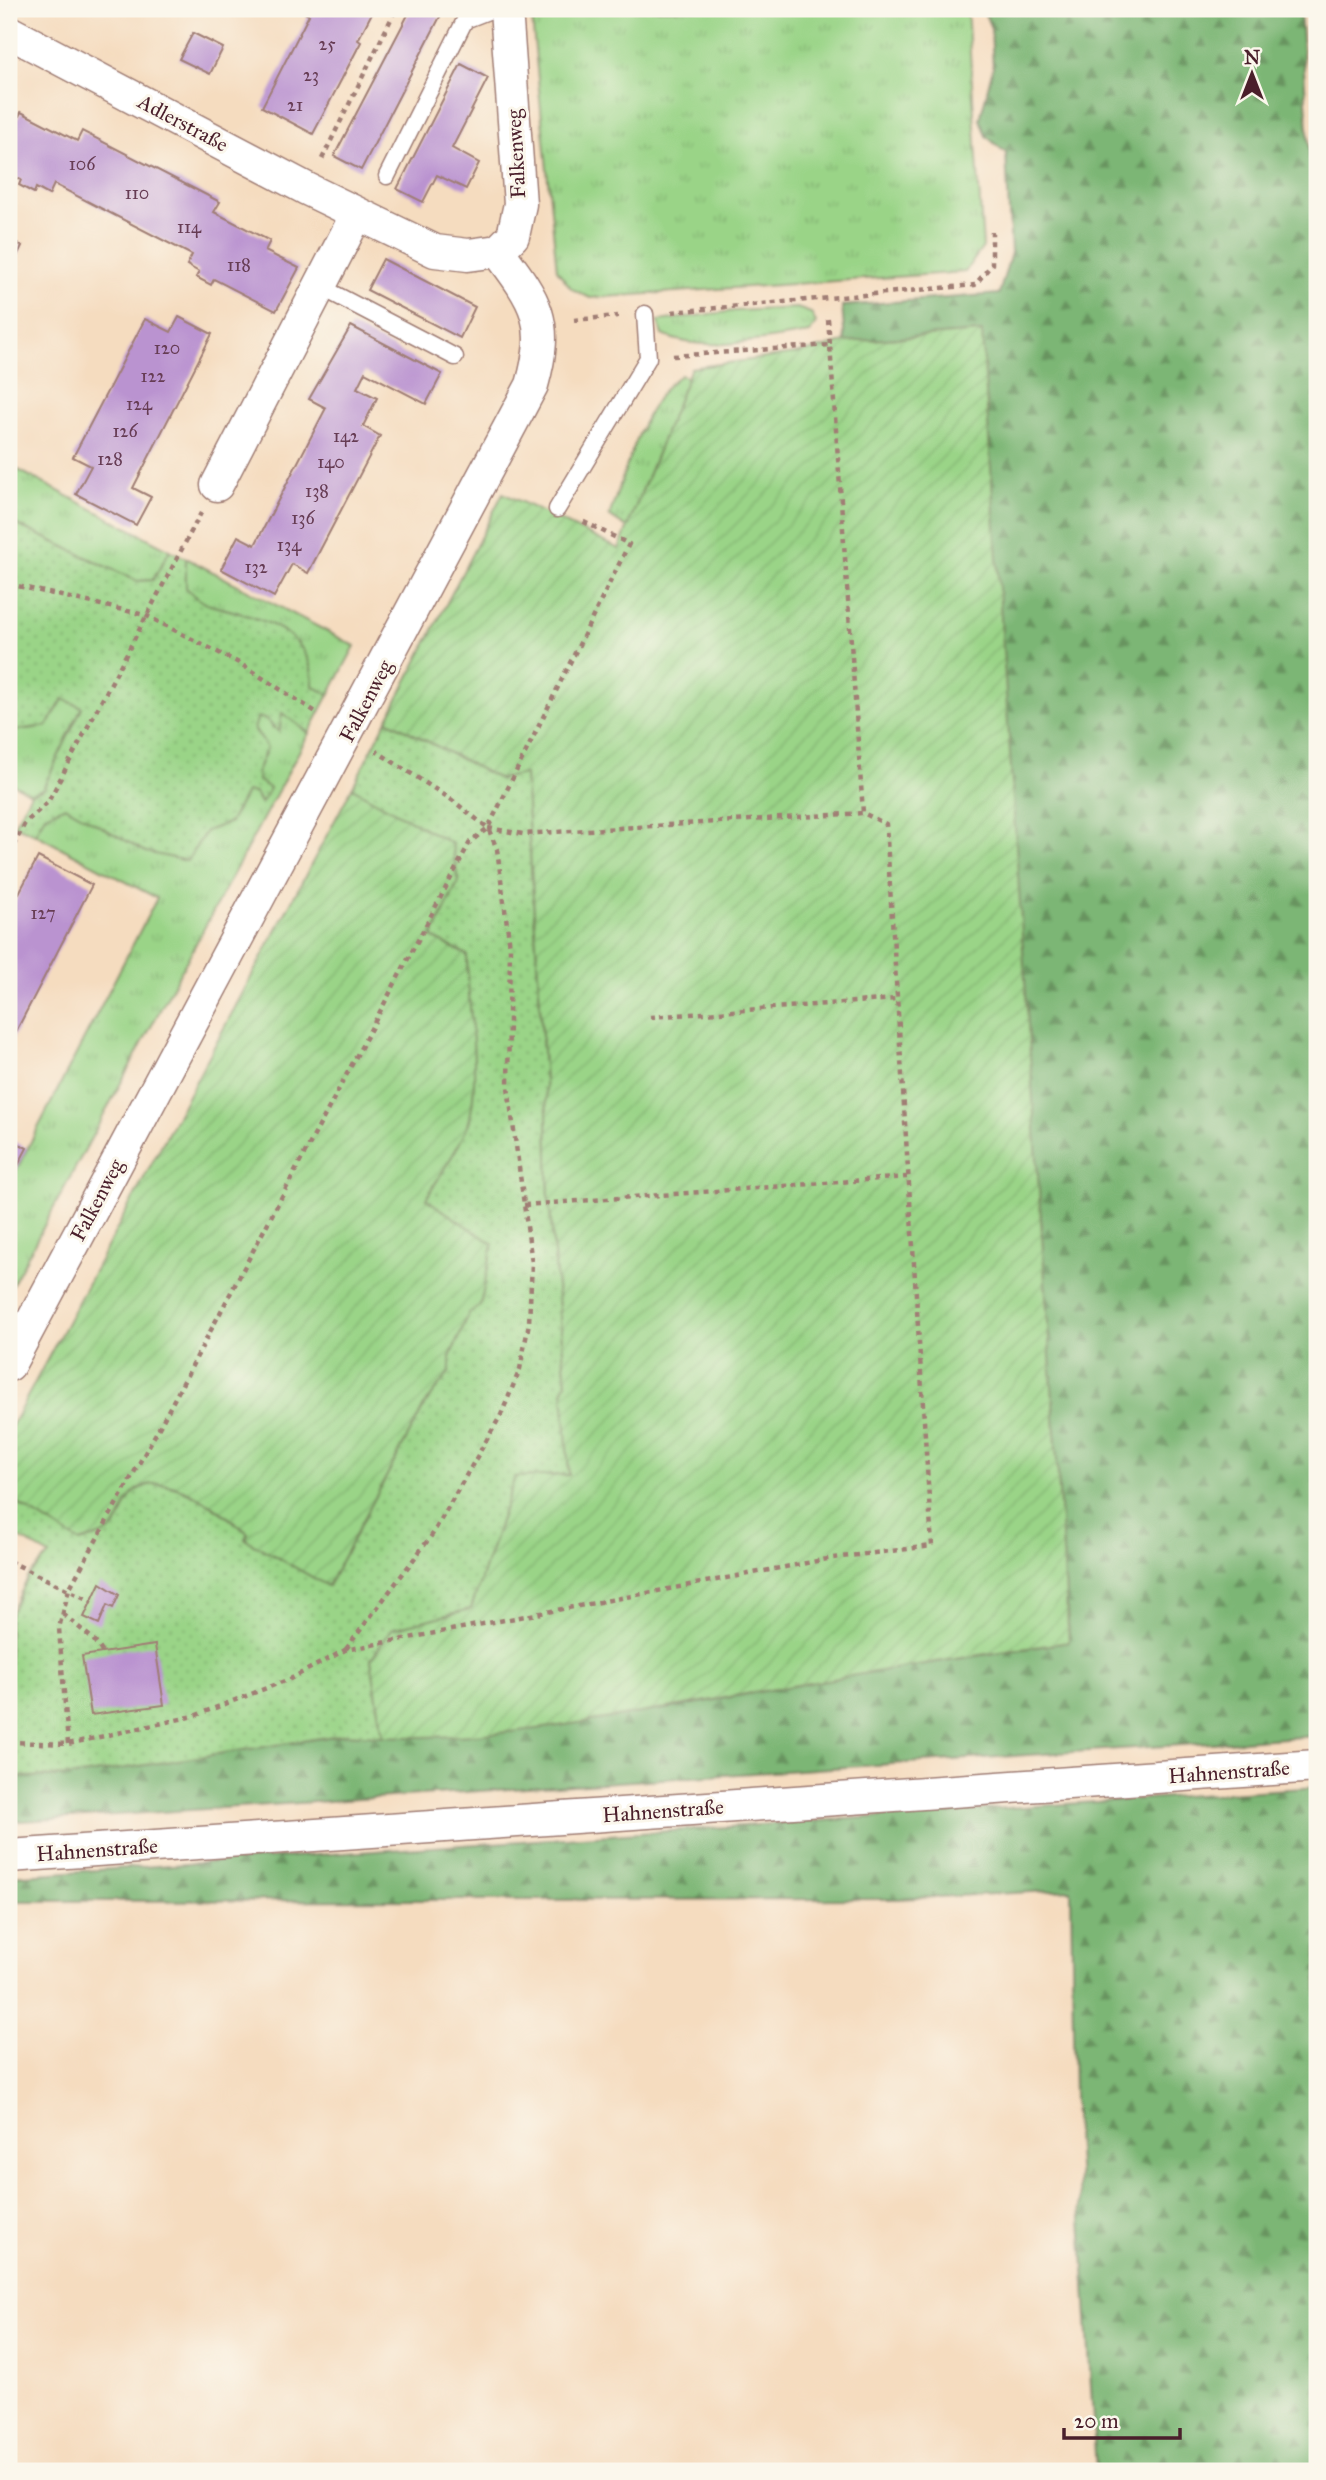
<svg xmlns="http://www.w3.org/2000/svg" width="1326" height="2480" font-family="'IM FELL Great Primer',serif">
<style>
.grass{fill:url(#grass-tufts);stroke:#727a59;stroke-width:2}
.forest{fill:url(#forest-firs);stroke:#626a50;stroke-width:2}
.park{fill:url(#park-dots);stroke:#727a59;stroke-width:2}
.garden{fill:url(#garden-furrows);stroke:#727a59;stroke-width:2}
.building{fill:#ba93d0}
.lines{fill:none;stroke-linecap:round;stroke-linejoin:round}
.lane-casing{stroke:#a07e75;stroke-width:19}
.street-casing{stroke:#a07e75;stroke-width:35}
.path{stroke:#a07e75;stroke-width:4.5;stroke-dasharray:5 5;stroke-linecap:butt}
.lane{stroke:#fff;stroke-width:16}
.street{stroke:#fff;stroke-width:32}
.labels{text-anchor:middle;stroke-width:6;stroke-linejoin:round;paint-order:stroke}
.number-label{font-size:18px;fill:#663c54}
.street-label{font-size:21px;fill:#4a1f2b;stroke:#fbf7ec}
</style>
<defs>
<pattern id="grass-tufts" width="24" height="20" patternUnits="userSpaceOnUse" patternTransform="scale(1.75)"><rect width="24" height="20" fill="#9ad487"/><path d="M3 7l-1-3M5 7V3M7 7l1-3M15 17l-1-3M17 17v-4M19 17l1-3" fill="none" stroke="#86b675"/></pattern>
<pattern id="forest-firs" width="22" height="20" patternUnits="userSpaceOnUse" patternTransform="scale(1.75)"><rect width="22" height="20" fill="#7bb674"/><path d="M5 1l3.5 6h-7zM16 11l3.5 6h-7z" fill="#67935f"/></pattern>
<pattern id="park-dots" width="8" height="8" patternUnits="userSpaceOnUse" patternTransform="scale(1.75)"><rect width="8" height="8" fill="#9ad487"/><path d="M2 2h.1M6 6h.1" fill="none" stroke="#86b675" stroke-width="1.8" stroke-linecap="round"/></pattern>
<pattern id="garden-furrows" width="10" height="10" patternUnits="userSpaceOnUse" patternTransform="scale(1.75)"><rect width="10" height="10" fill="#9ad487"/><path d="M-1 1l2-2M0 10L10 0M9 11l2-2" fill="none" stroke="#86b675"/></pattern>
</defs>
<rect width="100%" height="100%" fill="#fbf7ec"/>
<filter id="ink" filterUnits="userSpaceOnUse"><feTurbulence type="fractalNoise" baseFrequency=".0143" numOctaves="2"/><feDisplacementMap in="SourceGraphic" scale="14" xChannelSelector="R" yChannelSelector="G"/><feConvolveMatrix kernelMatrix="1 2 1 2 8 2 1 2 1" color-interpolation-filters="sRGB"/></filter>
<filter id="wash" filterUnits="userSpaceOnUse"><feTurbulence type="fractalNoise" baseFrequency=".00686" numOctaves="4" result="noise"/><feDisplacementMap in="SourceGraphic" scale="28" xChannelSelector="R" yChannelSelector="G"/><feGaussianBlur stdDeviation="1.57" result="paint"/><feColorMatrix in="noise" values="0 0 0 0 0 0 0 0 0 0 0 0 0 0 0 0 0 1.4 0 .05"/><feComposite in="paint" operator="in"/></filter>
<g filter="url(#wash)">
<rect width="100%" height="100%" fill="#f5dcbf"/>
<g class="grass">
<polygon points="531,9 967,9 983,247 965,272 590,298 572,289 557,270"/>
<path d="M797 308 811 313 816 323 810 333C763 339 706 354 662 335L658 321 734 311Z"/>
<path d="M681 375 688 378 627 528 609 516C624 477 645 395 681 375Z"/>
<polygon points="9,465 170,550 153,580 137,581 9,521"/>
<path d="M186 558 355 646 329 695 313 686C313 637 270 622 229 610 221 608 210 606 203 602 197 599 191 592 186 588Z"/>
<polygon points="63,699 82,707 43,789 31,793 9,782 9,731 47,726"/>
<polygon points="282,712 309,733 9,1291 9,1184 157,898 35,834 45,815 65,806 145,851 187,860 206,831 230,822 246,792 255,793 260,803 257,771 267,748 254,728 258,716 267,720 273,728 279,723"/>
</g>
<g class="forest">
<polygon points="983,9 1300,9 1317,267 1317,1736 9,1822 9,1777 74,1776 347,1734 394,1736 496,1733 672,1708 845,1676 1069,1642 981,332 845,342 842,306 999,294 1011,253 1006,153 986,136 980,119 993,68 991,28"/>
<polygon points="1317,1787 1317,2471 1096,2471 1074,2099 1071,1890 897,1899 9,1901 9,1876"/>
</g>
<g class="park">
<path d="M9 521 137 581 153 580 170 550 186 558V588C191 592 197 599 203 602 210 606 221 608 229 610 272 622 312 635 313 686L329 695 309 733 282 713 279 732 267 720 258 717 254 728 267 748 257 771 258 781 270 788 261 804 255 793 246 792 230 822 206 831 187 861 146 852 65 806 45 815 35 834 14 825 31 793 43 789 82 707 63 699 47 726 9 731Z"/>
<path d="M387 720 499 779 525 773 547 1112 549 1199 566 1383 569 1475 515 1477 471 1609 392 1629 371 1659 383 1736 346 1734 74 1776 9 1777V1617L29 1576 49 1555 9 1532V1498L80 1542C89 1539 102 1536 110 1531 123 1522 124 1498 137 1490 168 1468 225 1514 248 1533L245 1539 328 1585 424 1406 450 1371V1357L469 1313 480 1305 426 1199 470 1120 467 955 432 937 458 882 452 844 352 788Z"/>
</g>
<g class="garden">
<path d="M982 332 1069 1642C956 1658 842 1677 729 1697 617 1717 497 1742 383 1736L371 1659 392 1629 471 1609 515 1477 569 1475 563 1389 566 1383 549 1199 547 1112 525 774 499 779 387 720 503 493 619 549 691 368 795 354 845 342Z"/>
<path d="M352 788 452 844 458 882 432 937 467 955C467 1009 481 1064 470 1118 466 1138 437 1179 426 1199L493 1244 480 1306 469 1313 450 1357V1371L424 1406 328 1586 245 1539 248 1533C225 1514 167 1467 137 1490 124 1499 123 1522 110 1531 102 1536 89 1539 80 1542L9 1498V1431Z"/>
</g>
<g id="blocks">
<g class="building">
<polygon points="307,9 374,9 358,40 361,42 313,134 262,107 309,15 305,13"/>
<polygon points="411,9 444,9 361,170 334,156"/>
<polygon points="193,33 223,48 210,74 179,59"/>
<polygon points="461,64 488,78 452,148 479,163 466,189 437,175 423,202 397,189"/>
<polygon points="21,112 77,141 82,131 220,202 214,212 270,241 265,251 299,268 276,311 214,279 211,285 196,277 199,272 187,265 192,255 54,184 49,195 36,188 34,193 19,185 21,180 9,174 9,113 18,118"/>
<polygon points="9,239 22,246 14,262 9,259"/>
<polygon points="383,259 475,307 460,338 367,290"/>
<polygon points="179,317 212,334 133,488 151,497 136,525 76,494 91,466 73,457 145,319 171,332"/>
<polygon points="351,326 442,374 426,404 365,372 357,388 377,398 363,426 380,436 308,573 292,564 274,597 221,569 238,536 255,545 326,408 309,399"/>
<polygon points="38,857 92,885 9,1045 9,912"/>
<polygon points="9,1139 27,1148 11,1179 9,1178"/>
<polygon points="100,1583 119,1595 113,1608 107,1605 99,1624 84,1617"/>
<polygon points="155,1645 164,1705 91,1715 82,1656"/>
</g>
</g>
</g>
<g filter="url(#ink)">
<use href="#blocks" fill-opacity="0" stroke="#a07e75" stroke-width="2"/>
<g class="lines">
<defs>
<g id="lane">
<polyline points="387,176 465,20 493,9"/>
<polyline points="321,287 455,357"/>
<polyline points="557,509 648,358 645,314"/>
</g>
<g id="street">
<polyline points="9,32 307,189 435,251 468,255 498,251"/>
<polyline points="498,251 513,236 520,204 506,9"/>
<polyline points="217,485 357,214"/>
<path d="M9 1365 532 385C550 321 537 303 498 251"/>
<polyline points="9,1856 1317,1766"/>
</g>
</defs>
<use href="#lane" class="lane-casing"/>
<use href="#street" class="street-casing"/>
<g class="path">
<polyline points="322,159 396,9"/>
<polyline points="672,312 975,285 992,264 992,232"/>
<polyline points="828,319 830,345"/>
<polyline points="574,320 618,316"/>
<polyline points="9,584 145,615 239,663 319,714"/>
<polyline points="488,828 523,834 863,813"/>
<polyline points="9,855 25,823 48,802 201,513"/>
<polyline points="650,1017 896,999"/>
<polyline points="524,1205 907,1177"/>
<polyline points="9,1561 91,1601"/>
<polyline points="63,1614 93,1639 103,1653"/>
<polyline points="346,1649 432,1535 501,1415 520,1369 529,1323 532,1263 508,1087 510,947 497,849 488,828 452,800 376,751"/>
<polyline points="9,1742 68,1744 194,1716 290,1679 345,1650 833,1558 932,1546 886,824 863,813 830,345 673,356"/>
<polyline points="68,1744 59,1628 69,1589 160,1426 470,842 488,828 498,808 629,544 580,520"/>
</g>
<use href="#lane" class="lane"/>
<use href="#street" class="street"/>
</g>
</g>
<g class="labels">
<g class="number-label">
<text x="327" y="50">25</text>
<text x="311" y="81">23</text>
<text x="295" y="111">21</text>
<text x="82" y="170">106</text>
<text x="137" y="199">110</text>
<text x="189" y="233">114</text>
<text x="239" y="271">118</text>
<text x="167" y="354">120</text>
<text x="153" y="382">122</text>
<text x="139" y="410">124</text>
<text x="125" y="437">126</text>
<text x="346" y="442">142</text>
<text x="110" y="465">128</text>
<text x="331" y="468">140</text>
<text x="317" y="497">138</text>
<text x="303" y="524">136</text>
<text x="289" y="551">134</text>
<text x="256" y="573">132</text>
<text x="43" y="919">127</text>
</g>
<g class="street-label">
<text transform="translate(183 123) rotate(28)" y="7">Adlerstraße</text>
<text transform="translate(516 154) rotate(-93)" y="7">Falkenweg</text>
<text transform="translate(366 701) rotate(-62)" y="7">Falkenweg</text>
<text transform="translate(97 1200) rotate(-62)" y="7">Falkenweg</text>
<text transform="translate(1229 1772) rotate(-4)" y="7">Hahnenstraße</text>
<text transform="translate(663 1811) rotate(-4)" y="7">Hahnenstraße</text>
<text transform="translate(97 1850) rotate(-4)" y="7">Hahnenstraße</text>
</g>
</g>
<rect width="1326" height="2480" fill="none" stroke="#fbf7ec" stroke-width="35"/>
<g transform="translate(1252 74)" stroke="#fbf7ec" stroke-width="5" paint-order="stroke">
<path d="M0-5L12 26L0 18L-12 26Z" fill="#4a1f2b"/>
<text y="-10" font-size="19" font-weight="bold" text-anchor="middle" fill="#4a1f2b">N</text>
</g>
<path d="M1064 2428v10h116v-10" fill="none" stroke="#4a1f2b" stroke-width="3.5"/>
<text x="1074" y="2428" font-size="21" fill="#4a1f2b" stroke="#fbf7ec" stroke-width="5" paint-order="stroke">20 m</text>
</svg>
